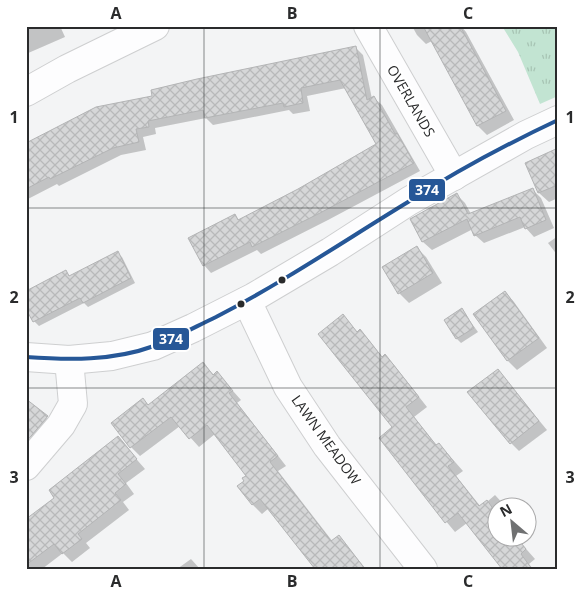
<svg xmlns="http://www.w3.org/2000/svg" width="584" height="595" font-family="'Open Sans',sans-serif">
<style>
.park{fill:url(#park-tufts)}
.shadow{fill:#0003}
.building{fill:url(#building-cross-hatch);stroke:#b3b4b5}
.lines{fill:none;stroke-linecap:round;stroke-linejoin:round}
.minor-casing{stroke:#cecfd0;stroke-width:30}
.minor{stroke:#fdfdfe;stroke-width:28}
.bus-1-casing{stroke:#fff;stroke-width:8}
.bus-1{stroke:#265797;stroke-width:4}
.grid{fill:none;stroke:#2a2b2c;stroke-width:1;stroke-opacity:0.55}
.bus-dot{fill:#2a2b2c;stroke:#fff;stroke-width:2}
.labels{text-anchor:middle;stroke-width:4.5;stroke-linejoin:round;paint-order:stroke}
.street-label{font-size:14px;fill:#2a2b2c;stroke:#fff}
.line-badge{stroke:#fff;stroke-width:2}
.badge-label{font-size:14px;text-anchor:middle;font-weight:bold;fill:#fff}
.neatline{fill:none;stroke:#2a2b2c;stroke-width:2}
.grid-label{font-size:16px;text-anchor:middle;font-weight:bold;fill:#2a2b2c}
</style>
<defs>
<pattern id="park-tufts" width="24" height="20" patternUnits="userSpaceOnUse" patternTransform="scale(1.25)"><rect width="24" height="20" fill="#c2e4d2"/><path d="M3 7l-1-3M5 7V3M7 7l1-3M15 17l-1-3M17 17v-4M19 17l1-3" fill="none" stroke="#a7c4b4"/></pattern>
<pattern id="building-cross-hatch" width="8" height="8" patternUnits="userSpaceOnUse" patternTransform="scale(1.25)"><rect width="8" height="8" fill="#d6d7d8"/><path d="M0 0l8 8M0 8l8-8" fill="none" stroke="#b8b9ba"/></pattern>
</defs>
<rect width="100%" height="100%" fill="#f3f4f5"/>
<polygon class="park" points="502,26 558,26 558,96 540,104 518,52"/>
<g class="shadow">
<polygon points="26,26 60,26 65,37 26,54"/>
<polygon points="412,26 461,26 466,32 514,120 487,135 478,126 432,41 426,44 417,35"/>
<polygon points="356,48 363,55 372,99 374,98 382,105 420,171 328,220 261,254 257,250 211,273 204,265 235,215 240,221 299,190 378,145 346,88 307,96 310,111 293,114 289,110 213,125 206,118 155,128 156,134 143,137 146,150 121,155 59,186 57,184 26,200 26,143 153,97"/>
<polygon points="558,149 558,198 549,202 539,193 526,163"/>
<polygon points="532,189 541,198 554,228 534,237 525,227 484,243 475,235 473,229 432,250 423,242 411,220 457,195 465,203 471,214"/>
<polygon points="558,236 558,256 548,243"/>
<polygon points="417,248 426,257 442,283 409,303 399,293 384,268"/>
<polygon points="117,253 122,257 135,283 88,307 84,303 39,326 34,321 26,306 66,272 71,277"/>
<polygon points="505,292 514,302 547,348 517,370 508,361 475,314"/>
<polygon points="462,310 478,332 461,343 457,339"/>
<polygon points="343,316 358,333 360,331 369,340 383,358 385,356 394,365 427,407 414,417 437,446 439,445 448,454 463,471 456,476 481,507 495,495 507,508 496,508 496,538 520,538 523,540 520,542 535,559 529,564 533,569 503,569 467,523 455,532 420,490 394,427"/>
<polygon points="203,364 214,375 217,373 241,400 237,403 286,466 278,471 333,542 339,537 366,569 321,569 269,508 262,514 253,505 239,486 246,481 248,476 215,434 199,447 180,426 140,456 131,447 143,400 149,406"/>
<polygon points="498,371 547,430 519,451 511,443"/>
<polygon points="26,401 51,422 35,441 26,434"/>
<polygon points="118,438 145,469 126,483 134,494 123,502 129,510 86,543 90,548 72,562 63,553 42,569 26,569 26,521 56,498"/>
<polygon points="191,559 200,569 177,569"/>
</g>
<g class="building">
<polygon points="423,26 460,26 506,111 477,126"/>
<polygon points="356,46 367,100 374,96 395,134 397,133 414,163 320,213 252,247 250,242 203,266 188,238 235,214 238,220 298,189 376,144 340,80 301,88 303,103 284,107 283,103 205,118 203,110 148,121 149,127 136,129 139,142 113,148 50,179 49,177 26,189 26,143 96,107 152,96 151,90 197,79"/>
<polygon points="558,148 558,185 538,193 525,163"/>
<polygon points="533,188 546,220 525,229 520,217 474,236 467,219 422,242 410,219 457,193 468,214"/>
<polygon points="417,246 433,273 398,294 382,267"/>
<polygon points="118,251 131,278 83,303 80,298 33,322 26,309 26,291 66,270 69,276"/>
<polygon points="505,291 539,338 507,361 473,314"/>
<polygon points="462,308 474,328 456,339 444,320"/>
<polygon points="343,314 357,332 360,329 382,357 385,354 419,397 406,407 436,445 439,443 454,462 448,466 479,506 487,500 496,513 496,538 517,538 526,549 521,554 532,569 502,569 458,513 445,523 379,438 392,427 318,334"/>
<polygon points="203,362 213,375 217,371 233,391 229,393 278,456 270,462 331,541 339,535 365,569 315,569 260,499 252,505 237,486 244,481 242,478 246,476 207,425 189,439 171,417 130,448 111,423 143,398 148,405"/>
<polygon points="498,369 539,421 510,444 467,392"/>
<polygon points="26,399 48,416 26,442"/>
<polygon points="118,436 137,459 118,474 126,484 115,493 121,500 78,534 82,539 62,554 54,544 26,565 26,519 54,498 49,490"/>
</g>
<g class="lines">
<defs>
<g id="minor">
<polyline points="368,26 454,176"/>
<polyline points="26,92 67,69 155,26"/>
<polyline points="247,301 288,387 327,446 423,569"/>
<polyline points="26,357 69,360 112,356 153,346 193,328 254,297 330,252 409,201 526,135 558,120"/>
<polyline points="26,466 61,425 73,404 69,360"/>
</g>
</defs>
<use href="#minor" class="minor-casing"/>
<use href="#minor" class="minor"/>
<defs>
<path id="bus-1" d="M26 357C69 360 113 361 154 346 175 338 195 327 216 317 282 283 344 241 408 202 455 172 507 144 558 120"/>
</defs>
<use href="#bus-1" class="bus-1-casing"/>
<use href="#bus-1" class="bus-1"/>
</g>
<path class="grid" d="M204 26V569M380 26V569M26 208H558M26 388H558"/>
<g class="bus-dot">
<circle cx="282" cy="280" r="4.5"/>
<circle cx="241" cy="304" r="4.5"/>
</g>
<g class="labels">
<g class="street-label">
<text transform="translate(411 101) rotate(60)" y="5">OVERLANDS</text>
<text transform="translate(326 440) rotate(54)" y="5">LAWN MEADOW</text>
</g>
</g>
<g class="line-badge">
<rect x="408" y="178" width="38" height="24" rx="5" fill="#265797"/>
<rect x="152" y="327" width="38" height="24" rx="5" fill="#265797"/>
</g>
<g class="badge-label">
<text x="427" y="195">374</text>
<text x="171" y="344">374</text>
</g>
<rect width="584" height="595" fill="none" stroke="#ffffff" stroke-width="55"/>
<g transform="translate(512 522) rotate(332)"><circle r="24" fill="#ffffff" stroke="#aaaaab"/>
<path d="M0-4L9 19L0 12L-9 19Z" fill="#707172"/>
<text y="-8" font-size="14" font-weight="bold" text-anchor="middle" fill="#2a2b2c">N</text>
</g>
<rect x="28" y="28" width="528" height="540" class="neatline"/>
<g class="grid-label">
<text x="116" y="19">A</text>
<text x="292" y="19">B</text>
<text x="468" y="19">C</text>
<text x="14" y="123">1</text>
<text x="570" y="123">1</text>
<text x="14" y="303">2</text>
<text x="570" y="303">2</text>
<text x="14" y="483">3</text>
<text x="570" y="483">3</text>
<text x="116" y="587">A</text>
<text x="292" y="587">B</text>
<text x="468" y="587">C</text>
</g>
</svg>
